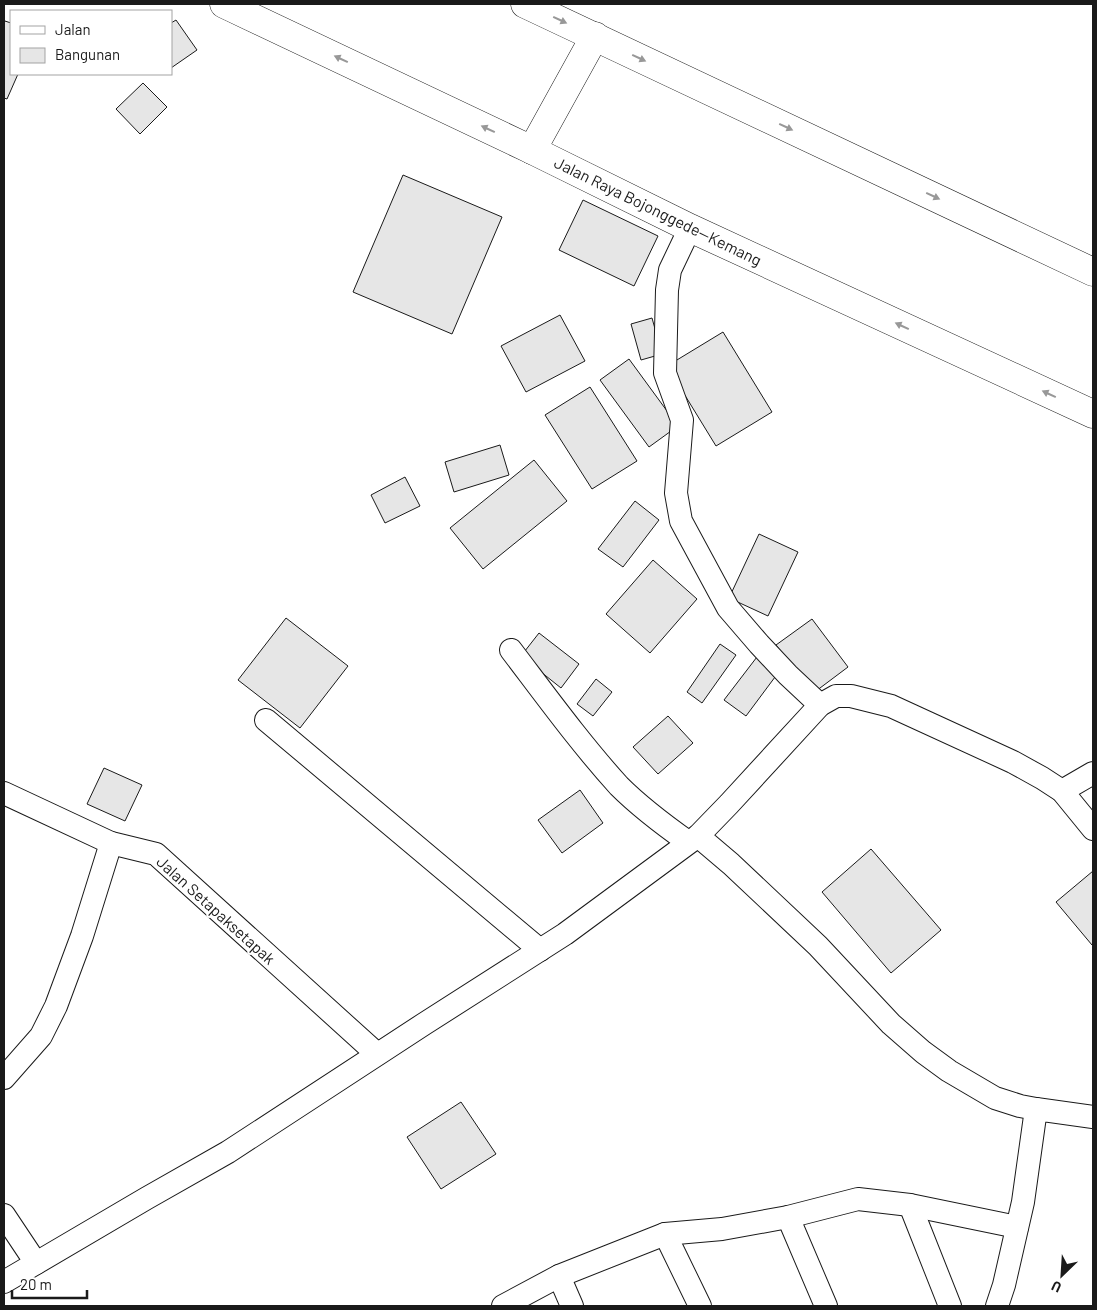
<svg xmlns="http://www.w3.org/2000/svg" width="1097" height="1310" font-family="Barlow,sans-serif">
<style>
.building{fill:#e6e6e6;stroke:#1a1a1a}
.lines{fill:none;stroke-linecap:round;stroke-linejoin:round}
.street-casing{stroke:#1a1a1a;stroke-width:24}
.highway-casing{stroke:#1a1a1a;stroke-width:29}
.street{stroke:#fff;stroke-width:22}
.highway{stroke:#fff;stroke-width:28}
.oneway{fill:#989898}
.labels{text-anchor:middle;stroke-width:4;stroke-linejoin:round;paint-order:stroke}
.street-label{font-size:16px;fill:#1a1a1a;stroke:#fff}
</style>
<rect width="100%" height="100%" fill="#fff"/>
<g class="building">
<polygon points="176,20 197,50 171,68 171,23"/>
<polygon points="5,21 11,23 11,74 18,74 7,99 4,98 4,24"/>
<polygon points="143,83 167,107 140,134 116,109"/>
<polygon points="403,175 502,217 452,334 353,292"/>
<polygon points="583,200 658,236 634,286 559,250"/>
<polygon points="560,315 585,361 526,392 501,346"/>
<polygon points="652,318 662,354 641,360 631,324"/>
<polygon points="723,332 772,412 716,446 667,366"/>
<polygon points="629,359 678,426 649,447 600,380"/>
<polygon points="590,387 637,461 592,489 545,415"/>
<polygon points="500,445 509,475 454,492 445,462"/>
<polygon points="534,460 567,501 483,569 450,528"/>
<polygon points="405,477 420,506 385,523 371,495"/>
<polygon points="635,501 659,520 623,567 598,549"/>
<polygon points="759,534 798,552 768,616 729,598"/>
<polygon points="653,560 697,599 650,653 606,614"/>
<polygon points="286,618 348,666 300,728 238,680"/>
<polygon points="812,619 848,667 812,694 776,645"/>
<polygon points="539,633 579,664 561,688 521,656"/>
<polygon points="720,644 736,655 702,703 687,692"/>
<polygon points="760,653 781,669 746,716 724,700"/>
<polygon points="596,679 612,692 593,716 577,704"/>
<polygon points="668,716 693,743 658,774 633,747"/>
<polygon points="104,768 142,785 125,821 87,804"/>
<polygon points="580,790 603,823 562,853 538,820"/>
<polygon points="871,849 941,930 891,973 822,892"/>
<polygon points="1093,871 1093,944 1092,945 1056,902"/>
<polygon points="461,1102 496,1154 441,1189 407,1137"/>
</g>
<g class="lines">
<defs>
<g id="street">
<polyline points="690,228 670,270 667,290 665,373 682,420 676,493 681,521 728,608 759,644 788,675 820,705"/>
<path d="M511 650C546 696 580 743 619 786 640 807 664 825 688 842"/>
<polyline points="266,720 540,950"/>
<polyline points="1062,791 1093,773"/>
<polyline points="4,793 111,843 156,854 377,1054"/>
<polyline points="4,1078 41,1036 56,1006 82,936 111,843"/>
<polyline points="1036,1109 1020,1106 995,1098 949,1071 923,1052 891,1024 818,946 731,864 698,836 729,804 820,705 836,696 851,696 891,706 1013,762 1042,778 1062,791 1093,829"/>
<polyline points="910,1205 950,1306"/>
<polyline points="4,1215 36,1263"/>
<polyline points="788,1217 826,1306"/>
<polyline points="665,1234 700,1306"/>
<polyline points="559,1276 572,1306"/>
<polyline points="4,1282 147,1198 228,1152 424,1024 565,934 698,836"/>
<polyline points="503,1306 559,1276 665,1234 722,1229 788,1217 858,1199 910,1205 1017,1227"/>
<polyline points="997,1306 1004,1285 1023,1202 1036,1109 1093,1117"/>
</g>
<g id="highway">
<polyline points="224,4 532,150 690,228 1093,414"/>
<polyline points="525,4 1093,272"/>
<polyline points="532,150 595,36"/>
</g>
</defs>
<use href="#street" class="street-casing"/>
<use href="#highway" class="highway-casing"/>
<use href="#street" class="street"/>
<use href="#highway" class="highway"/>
</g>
<defs><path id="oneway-solid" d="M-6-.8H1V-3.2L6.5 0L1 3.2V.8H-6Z" transform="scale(1.25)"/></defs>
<g class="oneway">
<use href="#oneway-solid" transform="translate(560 20) rotate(25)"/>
<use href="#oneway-solid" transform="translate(639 58) rotate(25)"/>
<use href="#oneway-solid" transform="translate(341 59) rotate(-155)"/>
<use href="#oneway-solid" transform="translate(786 127) rotate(25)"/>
<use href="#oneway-solid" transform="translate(488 129) rotate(-155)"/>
<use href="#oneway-solid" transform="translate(933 196) rotate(25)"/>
<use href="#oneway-solid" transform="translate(902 326) rotate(-155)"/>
<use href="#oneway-solid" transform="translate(1049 394) rotate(-155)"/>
</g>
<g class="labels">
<g class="street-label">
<text transform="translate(658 211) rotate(26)" y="6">Jalan Raya Bojonggede—Kemang</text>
<text transform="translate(216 910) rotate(42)" y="6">Jalan Setapaksetapak</text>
</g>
</g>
<rect width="1097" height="1310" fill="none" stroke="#1a1a1a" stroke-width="10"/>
<rect x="10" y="10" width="162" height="65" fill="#ffffff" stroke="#a3a3a3"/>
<rect x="20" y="26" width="25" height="8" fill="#ffffff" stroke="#a3a3a3"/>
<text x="55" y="35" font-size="15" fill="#1a1a1a">Jalan</text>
<rect x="20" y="48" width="25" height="15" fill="#e6e6e6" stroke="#a3a3a3"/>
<text x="55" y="60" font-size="15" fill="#1a1a1a">Bangunan</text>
<g transform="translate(1062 1275) rotate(205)" stroke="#ffffff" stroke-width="4" paint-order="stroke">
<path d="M0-4L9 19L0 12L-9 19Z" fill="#1a1a1a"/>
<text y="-8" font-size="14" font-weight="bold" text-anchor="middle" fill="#1a1a1a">U</text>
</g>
<path d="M12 1290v8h75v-8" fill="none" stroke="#1a1a1a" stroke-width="2.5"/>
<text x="20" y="1290" font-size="15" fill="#1a1a1a" stroke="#ffffff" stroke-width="4" paint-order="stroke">20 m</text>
</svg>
